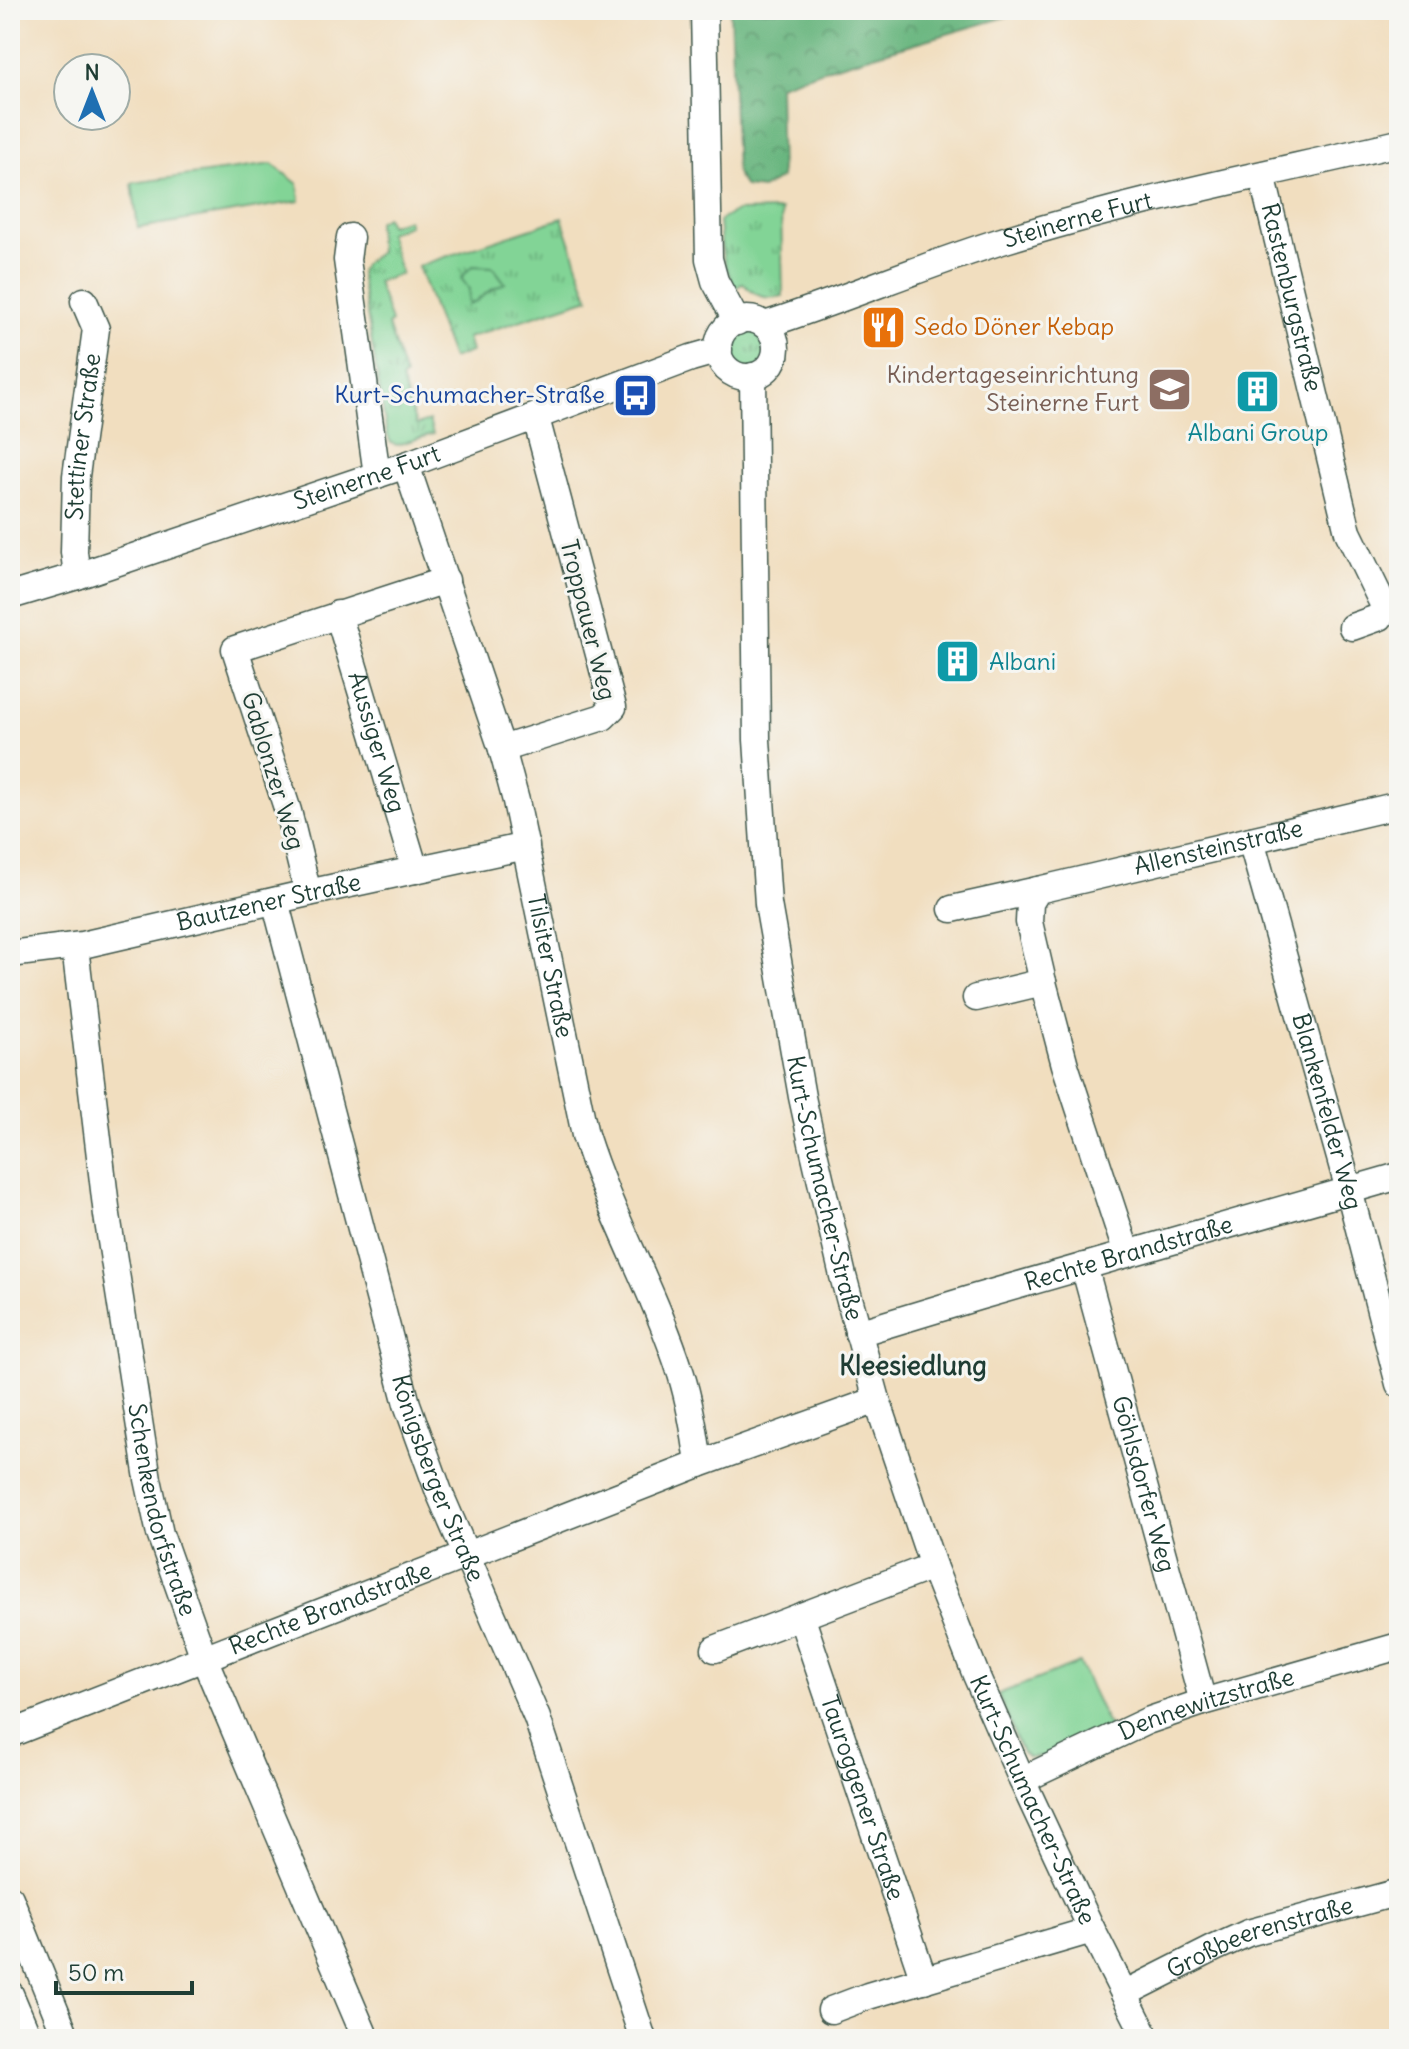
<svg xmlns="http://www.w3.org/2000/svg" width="1409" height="2049" font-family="Delius,sans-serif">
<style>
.grass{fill:url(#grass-tufts);stroke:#508865;stroke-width:2}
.forest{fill:url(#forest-crowns);stroke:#447a5a;stroke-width:2}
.park{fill:#82d496;stroke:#508865;stroke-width:2}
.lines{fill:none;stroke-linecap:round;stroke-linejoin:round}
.minor-casing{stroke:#3e5549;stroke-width:29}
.minor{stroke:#fff;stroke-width:26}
.labels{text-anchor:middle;stroke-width:6;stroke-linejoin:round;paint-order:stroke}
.street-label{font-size:24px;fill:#1f3d34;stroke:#f6f6f2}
.food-label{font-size:24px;fill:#c56008;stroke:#f6f6f2;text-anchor:start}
.education-label{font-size:24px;fill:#785e54;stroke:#f6f6f2;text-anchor:end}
.transit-label{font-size:24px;fill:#164399;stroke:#f6f6f2;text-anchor:end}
.culture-label{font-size:24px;fill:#0d838f;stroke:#f6f6f2}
.neighbourhood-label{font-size:26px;font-weight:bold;fill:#1f3d34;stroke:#f6f6f2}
</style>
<defs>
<pattern id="grass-tufts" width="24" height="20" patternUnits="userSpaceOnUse" patternTransform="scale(2)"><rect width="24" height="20" fill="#82d496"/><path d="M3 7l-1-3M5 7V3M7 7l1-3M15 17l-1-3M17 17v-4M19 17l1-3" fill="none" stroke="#6aad7b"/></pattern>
<pattern id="forest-crowns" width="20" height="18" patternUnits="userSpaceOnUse" patternTransform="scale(2)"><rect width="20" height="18" fill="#69b67f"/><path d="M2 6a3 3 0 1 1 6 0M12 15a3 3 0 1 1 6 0" fill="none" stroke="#569569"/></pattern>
</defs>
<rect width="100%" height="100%" fill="#f6f6f2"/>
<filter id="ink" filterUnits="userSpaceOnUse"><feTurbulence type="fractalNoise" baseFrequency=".0125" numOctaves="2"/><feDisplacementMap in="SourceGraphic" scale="16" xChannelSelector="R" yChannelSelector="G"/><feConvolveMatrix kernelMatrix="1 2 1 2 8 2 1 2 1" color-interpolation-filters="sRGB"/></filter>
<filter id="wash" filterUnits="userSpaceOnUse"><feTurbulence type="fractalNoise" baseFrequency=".006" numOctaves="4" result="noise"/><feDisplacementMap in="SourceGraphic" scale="32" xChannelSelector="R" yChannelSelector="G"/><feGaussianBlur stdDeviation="1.8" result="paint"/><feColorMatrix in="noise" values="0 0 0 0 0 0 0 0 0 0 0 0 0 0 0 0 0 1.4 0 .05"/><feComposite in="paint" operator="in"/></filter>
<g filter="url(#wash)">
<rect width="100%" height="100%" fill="#f1debf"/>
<g class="grass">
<path d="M781 210 783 296C766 300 755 297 743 283L736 288C722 265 721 248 719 221L736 211Z"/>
<polygon points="386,217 390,225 408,219 409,225 388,233 401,274 377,282 391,322 388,325 405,377 401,379 416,425 429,421 433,434 397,445 391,443 387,434 360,272 363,265 379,252 377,222"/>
<polygon points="562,218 589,298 467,338 471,352 452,359 418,266"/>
<circle cx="747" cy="348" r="23"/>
</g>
<polygon class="forest" points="730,10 1030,10 829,68 779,85 781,178 762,189 745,187 736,173"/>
<g class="park">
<polygon points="272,164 298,184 300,201 138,228 132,183"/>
<polygon points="472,266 493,267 505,283 489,291 475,302 468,304 469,289 461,278"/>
<polygon points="1079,1663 1109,1727 1044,1757 1029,1758 1022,1753 998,1694"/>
</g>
</g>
<g filter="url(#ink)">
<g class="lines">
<defs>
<g id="minor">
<polyline points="704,10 709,259 715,281 737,322"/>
<path id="s1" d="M1262 175 1348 532 1382 602 1383 610 1380 617 1352 627"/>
<polyline points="350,237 347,260 377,475"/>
<circle cx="747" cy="348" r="29"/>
<path id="s2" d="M765 325C846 299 924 265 1005 240 1134 200 1267 174 1399 143"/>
<path id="s3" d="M753 376 757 740 768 904 802 1097 812 1143 843 1276 877 1400 933 1566 976 1675 1022 1780 1092 1930 1147 2039"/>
<path id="s4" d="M406 465 502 749 516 801 585 1135C611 1217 655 1292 681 1374 690 1403 695 1433 699 1464"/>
<path id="s5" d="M77 576 74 552 76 476 96 329 84 301"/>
<path id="s6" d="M10 596 77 576 406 465 691 358 719 350"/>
<path id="s7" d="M338 614 415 870"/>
<polyline points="502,749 603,717 613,707 536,418"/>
<path id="s8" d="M1251 840 1349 1190 1399 1384"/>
<polyline points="308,893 288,811 235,649 446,580"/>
<path id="s9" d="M275 901 407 1404 439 1492 537 1718 643 2039"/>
<polyline points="952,909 1038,890"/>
<path id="s10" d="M75 947 107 1215 148 1479 160 1534 204 1658 366 2039"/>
<path id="s11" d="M10 954 82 945 308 893 526 846"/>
<polyline points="976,998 1043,982"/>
<path id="s12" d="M1127 1254 1065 1065 1043 982 1029 922 1030 903 1038 890 1399 805"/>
<path id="s13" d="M1084 1266 1203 1702"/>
<path id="s14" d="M858 1333 977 1297 1399 1176"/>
<path id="s15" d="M801 1616 924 1980"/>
<polyline points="715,1649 933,1566"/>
<path id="s16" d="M10 1734 699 1464 877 1400"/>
<path id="s17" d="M1022 1780 1147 1721 1203 1702 1399 1646"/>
<polyline points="10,1898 67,2039"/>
<polyline points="10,1994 29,2039"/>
<path id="s18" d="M1124 1994 1215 1948 1248 1933 1399 1892"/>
<polyline points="831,2010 868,1996 1092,1930"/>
</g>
</defs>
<use href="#minor" class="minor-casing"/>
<use href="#minor" class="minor"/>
</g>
</g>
<defs>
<symbol id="restaurant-square" viewBox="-11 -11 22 22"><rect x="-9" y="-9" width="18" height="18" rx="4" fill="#e8710a" stroke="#f6f6f2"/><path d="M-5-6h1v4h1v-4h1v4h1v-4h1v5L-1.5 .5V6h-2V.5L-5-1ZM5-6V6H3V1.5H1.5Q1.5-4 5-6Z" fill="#fff"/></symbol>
<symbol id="school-square" viewBox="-11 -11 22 22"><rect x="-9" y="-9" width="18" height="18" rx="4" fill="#8d6e63" stroke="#f6f6f2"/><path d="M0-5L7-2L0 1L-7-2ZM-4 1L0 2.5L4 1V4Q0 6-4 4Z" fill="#fff"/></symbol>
<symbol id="building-square" viewBox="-11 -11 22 22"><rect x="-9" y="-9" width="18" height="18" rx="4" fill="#0f9aa8" stroke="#f6f6f2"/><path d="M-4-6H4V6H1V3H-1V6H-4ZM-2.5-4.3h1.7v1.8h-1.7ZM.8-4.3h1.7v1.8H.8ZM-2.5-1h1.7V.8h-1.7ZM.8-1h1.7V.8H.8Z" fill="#fff"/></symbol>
<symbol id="bus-square" viewBox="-11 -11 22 22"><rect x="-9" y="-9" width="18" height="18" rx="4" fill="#1a4fb4" stroke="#f6f6f2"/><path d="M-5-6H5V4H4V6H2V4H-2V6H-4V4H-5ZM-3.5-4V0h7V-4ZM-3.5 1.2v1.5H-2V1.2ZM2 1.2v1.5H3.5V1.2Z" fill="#fff"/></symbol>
</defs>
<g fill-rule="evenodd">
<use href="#restaurant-square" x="858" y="302" width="51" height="51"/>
<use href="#school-square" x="1144" y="364" width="51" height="51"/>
<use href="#building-square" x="1232" y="366" width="51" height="51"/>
<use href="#bus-square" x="610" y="370" width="51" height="51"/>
<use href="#building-square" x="932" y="636" width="51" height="51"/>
</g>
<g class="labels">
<g class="street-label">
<text dy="8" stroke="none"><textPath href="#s2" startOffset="330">Steinerne Furt</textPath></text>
<text dy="8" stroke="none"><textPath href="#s1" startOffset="126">Rastenburgstraße</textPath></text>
<text dy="8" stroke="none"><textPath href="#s5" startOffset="140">Stettiner Straße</textPath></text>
<text dy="8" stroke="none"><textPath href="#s6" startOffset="376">Steinerne Furt</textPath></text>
<text transform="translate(588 620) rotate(76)" y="8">Troppauer Weg</text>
<text dy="8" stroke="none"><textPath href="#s7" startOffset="134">Aussiger Weg</textPath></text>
<text transform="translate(273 771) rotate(73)" y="8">Gablonzer Weg</text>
<text dy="8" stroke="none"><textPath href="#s12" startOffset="566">Allensteinstraße</textPath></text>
<text dy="8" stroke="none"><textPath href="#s11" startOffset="264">Bautzener Straße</textPath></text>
<text dy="8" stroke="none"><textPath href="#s4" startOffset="522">Tilsiter Straße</textPath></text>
<text dy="8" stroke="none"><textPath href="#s8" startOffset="282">Blankenfelder Weg</textPath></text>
<text dy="8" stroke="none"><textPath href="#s3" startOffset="818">Kurt-Schumacher-Straße</textPath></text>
<text dy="8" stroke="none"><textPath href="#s14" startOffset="282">Rechte Brandstraße</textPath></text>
<text dy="8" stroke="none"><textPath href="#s9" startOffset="600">Königsberger Straße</textPath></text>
<text dy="8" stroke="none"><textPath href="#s13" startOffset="226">Göhlsdorfer Weg</textPath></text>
<text dy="8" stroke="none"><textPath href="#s10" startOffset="570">Schenkendorfstraße</textPath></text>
<text dy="8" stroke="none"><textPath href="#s16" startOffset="344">Rechte Brandstraße</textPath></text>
<text dy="8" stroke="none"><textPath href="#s17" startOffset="200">Dennewitzstraße</textPath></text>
<text dy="8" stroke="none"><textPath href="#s15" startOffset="192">Tauroggener Straße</textPath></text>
<text dy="8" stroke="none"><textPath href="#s3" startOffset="1466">Kurt-Schumacher-Straße</textPath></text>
<text dy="8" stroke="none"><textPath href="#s18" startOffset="148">Großbeerenstraße</textPath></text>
</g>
<g class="food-label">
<text x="914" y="335">Sedo Döner Kebap</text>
</g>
<g class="education-label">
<text x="1139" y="383">Kindertageseinrichtung<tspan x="1139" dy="28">Steinerne Furt</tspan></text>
</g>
<g class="transit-label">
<text x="605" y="403">Kurt-Schumacher-Straße</text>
</g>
<g class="culture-label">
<text x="1258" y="441">Albani Group</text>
<text x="989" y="670" text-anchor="start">Albani</text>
</g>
<g class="neighbourhood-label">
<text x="913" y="1375">Kleesiedlung</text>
</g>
</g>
<rect width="1409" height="2049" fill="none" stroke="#f6f6f2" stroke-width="40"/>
<g transform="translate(92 92)"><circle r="38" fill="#f6f6f2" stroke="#a0aca6" stroke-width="2"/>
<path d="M0-6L14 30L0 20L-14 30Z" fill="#1f6fb2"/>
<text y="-12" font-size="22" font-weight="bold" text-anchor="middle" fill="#1f3d34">N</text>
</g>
<path d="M56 1981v12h136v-12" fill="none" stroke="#1f3d34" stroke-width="4"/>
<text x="68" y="1981" font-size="24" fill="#1f3d34" stroke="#f6f6f2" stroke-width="6" paint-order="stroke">50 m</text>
</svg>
